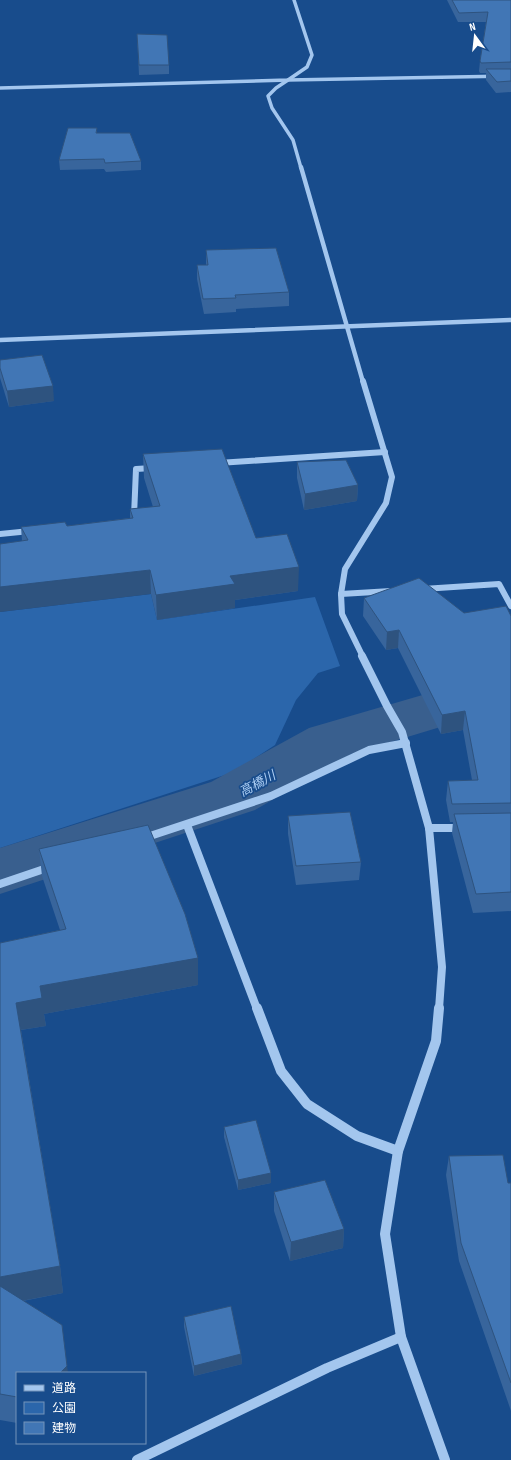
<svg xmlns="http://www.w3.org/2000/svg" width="511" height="1460" font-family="'Sofia Sans Condensed','Noto Sans JP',sans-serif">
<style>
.green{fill:#2b66ab}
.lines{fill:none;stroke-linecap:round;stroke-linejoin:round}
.river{fill:#395f8e;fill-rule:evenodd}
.minor-far4{stroke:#a3c6ee;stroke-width:3.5}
.minor-far3{stroke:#a3c6ee;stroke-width:4.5}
.minor-far2{stroke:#a3c6ee;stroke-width:6}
.minor-far1{stroke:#a3c6ee;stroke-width:8}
.minor{stroke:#a3c6ee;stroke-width:10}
.wall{fill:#38659c}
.shaded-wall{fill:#2e537f}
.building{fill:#4176b5;stroke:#2e537f}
.labels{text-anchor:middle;stroke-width:3.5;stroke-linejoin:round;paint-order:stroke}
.water-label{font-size:13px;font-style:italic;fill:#afd0f5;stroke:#184c8c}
</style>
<rect width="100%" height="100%" fill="#184c8c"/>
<polygon class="green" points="151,594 157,620 315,597 340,666 318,673 296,700 275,745 234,772 0,848 0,612"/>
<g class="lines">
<polygon class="river" points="511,675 511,711 457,722 351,754 255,810 0,894 0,848 211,782 309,728 426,694"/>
<g class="minor-far4">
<polyline points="0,88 288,80 307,67 312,55 294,0"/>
<polyline points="301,168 293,140 272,108 268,96 276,88 288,80 511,76"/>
</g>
<g class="minor-far3">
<polyline points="301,167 363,382"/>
<polyline points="0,340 511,320"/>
</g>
<g class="minor-far2">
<polyline points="363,381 392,477 386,503 345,569 341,594 342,614 363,657"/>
<polyline points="218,463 385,452"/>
<polyline points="134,516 136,469 152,468"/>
<polyline points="0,534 30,531"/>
<polyline points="423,589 499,584 511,606"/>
<polyline points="341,594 391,591"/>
</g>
<g class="minor-far1">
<polyline points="362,656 387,706 402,732 429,828 442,967 439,1009"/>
<polyline points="187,825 257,1009"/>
<polyline points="429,828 461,828"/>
<polyline points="144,838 271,796 369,750 406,743"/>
<polyline points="0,884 50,867"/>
</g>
<g class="minor">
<polyline points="257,1008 281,1071 307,1104 357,1136 398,1151"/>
<polyline points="439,1008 436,1041 398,1151 385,1234 401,1337 445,1460"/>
<polyline points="137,1460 327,1368 401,1337"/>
</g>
</g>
<g class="wall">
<polygon points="447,0 511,0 511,92 496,93 486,80 486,73 480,73 479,71 480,61 486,22 458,22"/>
<polygon points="137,34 169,65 169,74 139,75"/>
<polygon points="97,128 97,133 141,161 141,170 106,172 104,169 60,170 59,160"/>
<polygon points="206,250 289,292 289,306 236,309 236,312 204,314 197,279 197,265 206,265"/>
<polygon points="0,360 54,401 9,407 0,378"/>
<polygon points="143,454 256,538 298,591 235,600 235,608 157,620 151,594 22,541 21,527 67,526 130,518 130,509 153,507 144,478"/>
<polygon points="297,462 358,485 357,501 304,510 297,478"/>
<polygon points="364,598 464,613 511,616 511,911 473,913 452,833 453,822 450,822 446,800 448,781 472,780 463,730 441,734 398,648 386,650 363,616"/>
<polygon points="288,816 361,862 359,880 296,885 288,834"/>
<polygon points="39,849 198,985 44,1014 46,1026 21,1030 60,1266 63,1293 23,1301 17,1373 17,1423 0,1420 0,943 60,930 42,876"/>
<polygon points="224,1127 271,1173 271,1183 238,1190 224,1137"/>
<polygon points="449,1156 508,1183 511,1183 511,1411 459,1261 446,1175"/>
<polygon points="274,1192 344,1229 343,1248 290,1261 274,1211"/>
<polygon points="184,1317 241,1354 242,1364 194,1376 184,1327"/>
</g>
<g class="shaded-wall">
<polygon points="53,386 54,401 9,407 7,391"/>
<polygon points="358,485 357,501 304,510 305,494"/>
<polygon points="299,567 298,591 235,600 235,608 157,620 156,595 230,576"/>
<polygon points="150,570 151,594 0,612 0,587"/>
<polygon points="399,630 398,648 386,650 387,632"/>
<polygon points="465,711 463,730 441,734 442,715"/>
<polygon points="198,958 198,985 44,1014 46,1026 20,1030 16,1003 40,986"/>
<polygon points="271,1173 271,1183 238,1190 238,1180"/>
<polygon points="344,1229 343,1248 290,1261 291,1242"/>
<polygon points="60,1266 63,1293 0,1305 0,1277"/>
<polygon points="62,1325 68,1373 60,1373"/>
<polygon points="241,1354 242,1364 194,1376 194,1366"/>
</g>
<g class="building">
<polygon points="452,0 511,0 511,62 481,63 480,61 488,12 459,13"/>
<polygon points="137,34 167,35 169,65 139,65"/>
<polygon points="486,69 511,69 511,81 497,82"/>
<polygon points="68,128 97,128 96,133 130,133 141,161 105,163 104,159 59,160"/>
<polygon points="276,248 289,292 235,295 236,298 203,299 197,265 208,265 206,250"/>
<polygon points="42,355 53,386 7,391 0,368 0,360"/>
<polygon points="222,449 256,538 287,534 299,567 230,576 235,584 156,595 150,570 0,587 0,544 28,540 21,527 65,522 67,526 133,518 130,509 160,506 143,454"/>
<polygon points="346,460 358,485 305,494 297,462"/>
<polygon points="419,578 464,613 506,606 511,616 511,803 452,804 448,781 478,780 465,711 442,715 399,630 387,632 364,598"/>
<polygon points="350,812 361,862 296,866 288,816"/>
<polygon points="511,813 511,892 476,894 454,814"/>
<polygon points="148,825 185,914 198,958 40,986 42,998 16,1003 60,1266 0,1277 0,943 66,929 39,849"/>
<polygon points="256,1120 271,1173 238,1180 224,1127"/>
<polygon points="503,1155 508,1183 511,1183 511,1383 461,1243 449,1156"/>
<polygon points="325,1180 344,1229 291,1242 274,1192"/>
<polygon points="0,1286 62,1325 67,1366 60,1373 17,1373 17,1397 0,1394"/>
<polygon points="231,1306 241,1354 194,1366 184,1317"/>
</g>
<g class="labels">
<g class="water-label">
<text transform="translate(257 783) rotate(-29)" y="5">高橋川</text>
</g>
</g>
<rect x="16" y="1372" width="130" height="72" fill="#184c8c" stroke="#7494ba"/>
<rect x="24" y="1385" width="20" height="6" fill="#a3c6ee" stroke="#7494ba"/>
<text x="52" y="1392" font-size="12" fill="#ffffff">道路</text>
<rect x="24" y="1402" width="20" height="12" fill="#2b66ab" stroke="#7494ba"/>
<text x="52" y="1412" font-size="12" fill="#ffffff">公園</text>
<rect x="24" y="1422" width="20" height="12" fill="#4176b5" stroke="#7494ba"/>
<text x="52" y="1432" font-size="12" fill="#ffffff">建物</text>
<g transform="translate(475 36) rotate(345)" stroke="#184c8c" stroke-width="3" paint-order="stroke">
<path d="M0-3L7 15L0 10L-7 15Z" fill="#ffffff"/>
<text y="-6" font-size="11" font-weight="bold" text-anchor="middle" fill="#ffffff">N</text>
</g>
</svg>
